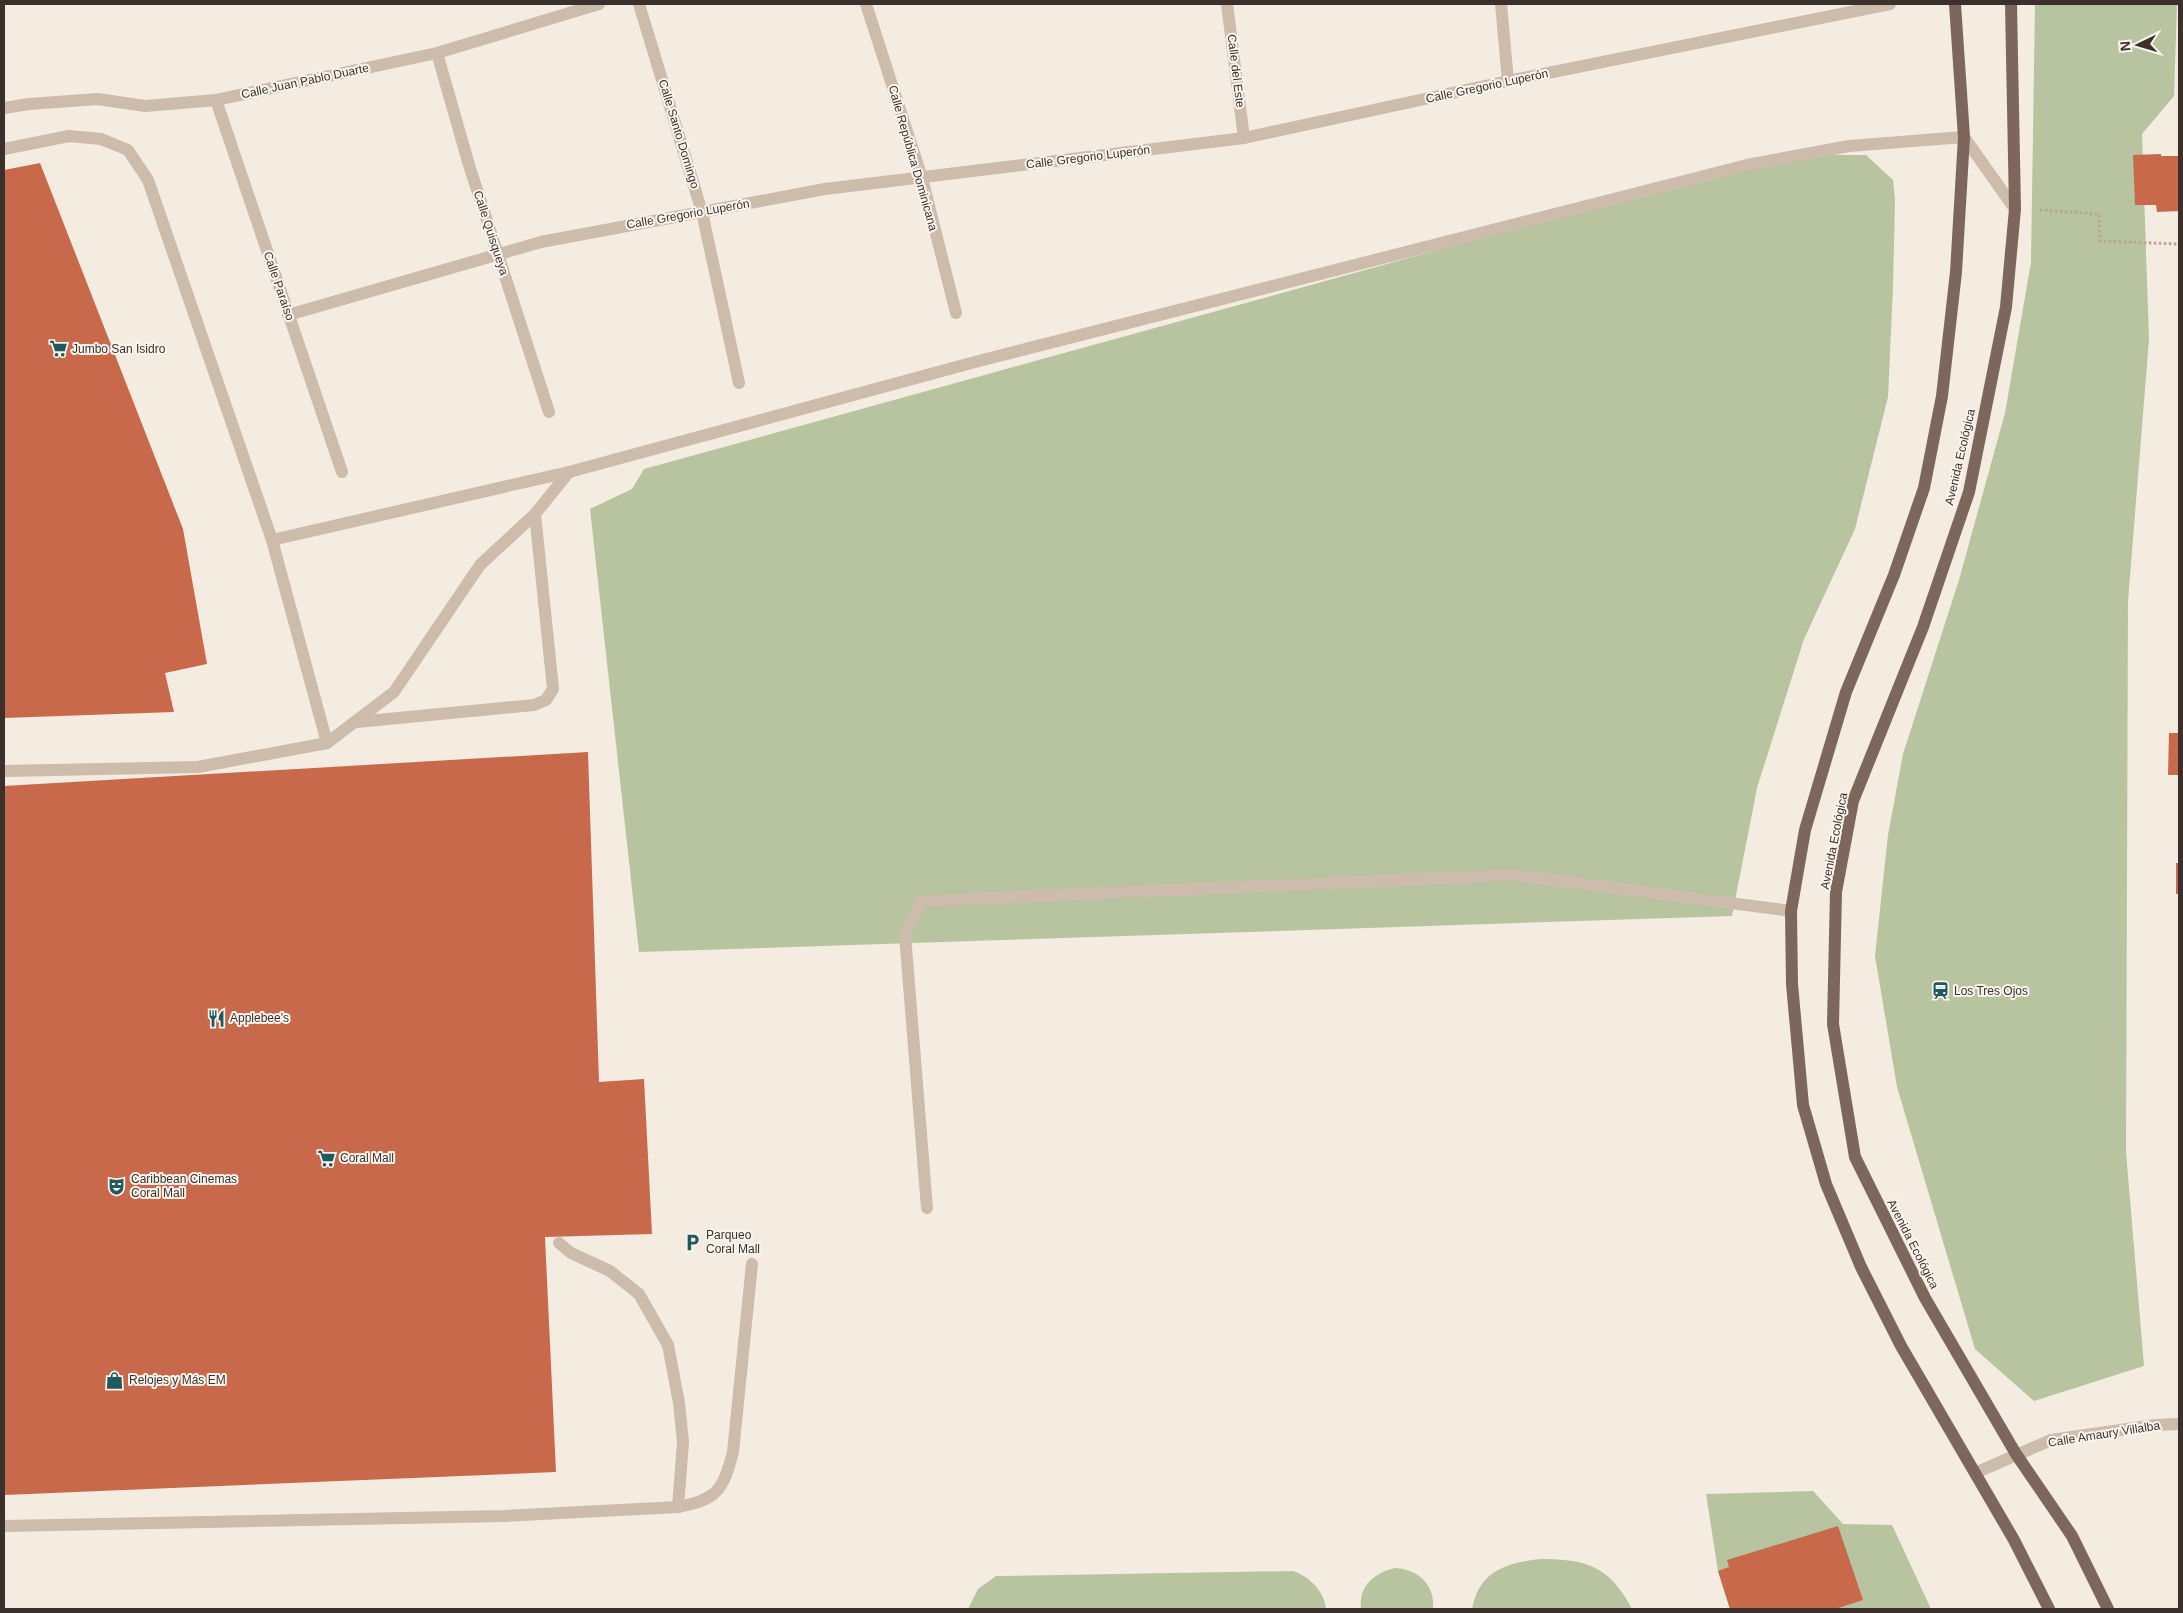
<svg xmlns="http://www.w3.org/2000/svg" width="2183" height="1613" font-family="Arial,sans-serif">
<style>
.green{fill:#b8c4a0}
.building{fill:#c8694b}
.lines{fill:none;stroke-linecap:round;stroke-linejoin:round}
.path{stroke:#b9a596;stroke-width:3;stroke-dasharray:2.5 2.5;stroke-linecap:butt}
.service{stroke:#cdbbac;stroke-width:12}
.minor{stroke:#cdbbac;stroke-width:12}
.primary{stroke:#7d675c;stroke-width:12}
.labels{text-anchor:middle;stroke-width:4;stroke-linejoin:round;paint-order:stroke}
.street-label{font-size:12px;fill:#3b302b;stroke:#fbf5ee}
.poi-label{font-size:12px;fill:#3b302b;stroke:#fbf5ee;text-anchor:start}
</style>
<rect width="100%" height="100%" fill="#f4ebe1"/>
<g class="green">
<polygon points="2035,4 2177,4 2174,96 2142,134 2149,339 2128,601 2126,1152 2144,1366 2034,1401 1975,1349 1897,1087 1875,956 1888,835 1903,754 1959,580 2005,413 2031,262"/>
<polygon points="1805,155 1866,155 1893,180 1895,200 1893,287 1888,397 1855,529 1804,639 1757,788 1732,916 639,952 590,509 632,489 644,469 1713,174"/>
<polygon points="1813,1491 1843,1524 1892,1525 1931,1609 1730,1609 1718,1571 1706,1494"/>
<path d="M1540 1559C1587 1559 1609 1566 1632 1609H1472C1479 1571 1506 1563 1540 1559Z"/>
<path d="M1396 1568C1419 1570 1435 1585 1433 1609H1361C1358 1586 1375 1572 1396 1568Z"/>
<path d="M1293 1571C1310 1577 1324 1591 1326 1609H968L978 1589 996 1576Z"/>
</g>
<g class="building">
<polygon points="2161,154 2161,156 2179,156 2179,211 2157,212 2156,205 2135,205 2133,155"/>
<polygon points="40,163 183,529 207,664 165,673 174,712 4,718 4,170"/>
<polygon points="2169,733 2179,733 2179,775 2168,775"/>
<polygon points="588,752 599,1082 644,1079 652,1234 545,1237 556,1472 4,1495 4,786"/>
<rect x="2176" y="863" width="3" height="31"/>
<polygon points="1838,1526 1863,1600 1835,1609 1730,1609 1718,1571 1729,1567 1727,1560"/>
</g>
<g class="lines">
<polyline class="path" points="2040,210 2099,214 2100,241 2179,244"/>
<g class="service">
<polyline points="4,149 69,136 101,139 128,150 148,180 272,540 327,743"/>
<polyline points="272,540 569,472 975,362 1747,165 1849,146 1964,137 2015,209"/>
<polyline points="357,722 534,705 546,700 553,689 535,514"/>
<polyline points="4,771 198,767 327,743 394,692 480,565 535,514 569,472"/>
<polyline points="927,1208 905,935 921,901 1514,875 1791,911"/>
<polyline points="559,1243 571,1253 610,1271 639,1294 668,1345 679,1403 683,1442 678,1507"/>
<path d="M4 1526 504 1516 678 1507C717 1500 723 1490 733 1452L752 1264"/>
</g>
<g class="minor">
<polyline points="639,4 702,212 739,383"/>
<polyline points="866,4 922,178 956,313"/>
<polyline points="1227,4 1244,138"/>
<polyline points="1501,4 1508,81"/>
<polyline points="437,53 469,165 549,412"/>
<polyline points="216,100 342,472"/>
<polyline points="4,108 29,104 98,99 145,106 216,100 437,53 599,4"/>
<polyline points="288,315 541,242 825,189 1244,138 1508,81 1890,4"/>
<polyline points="1975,1473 2051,1440 2155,1425 2179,1424"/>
</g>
<g class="primary">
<polyline points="1955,4 1964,137 1956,272 1942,396 1924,488 1894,575 1846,692 1805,830 1791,911 1792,984 1803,1105 1826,1184 1861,1267 1901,1346 2014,1540 2049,1609"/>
<polyline points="2011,4 2015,209 2006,307 1969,492 1923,627 1853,801 1836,892 1833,1024 1855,1157 1925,1298 2016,1454 2072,1536 2108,1609"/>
</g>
</g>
<defs>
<symbol id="supermarket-bare" viewBox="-9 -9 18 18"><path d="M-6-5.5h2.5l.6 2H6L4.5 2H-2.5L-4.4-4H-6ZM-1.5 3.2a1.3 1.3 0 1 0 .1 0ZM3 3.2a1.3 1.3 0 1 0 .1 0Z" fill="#1f5a5e" stroke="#fbf5ee" stroke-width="2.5" paint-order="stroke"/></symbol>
<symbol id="station-bare" viewBox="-9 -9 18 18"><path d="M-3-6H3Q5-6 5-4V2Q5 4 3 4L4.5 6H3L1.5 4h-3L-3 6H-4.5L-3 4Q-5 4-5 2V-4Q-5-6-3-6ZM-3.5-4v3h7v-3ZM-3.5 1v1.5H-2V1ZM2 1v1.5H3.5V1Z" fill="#1f5a5e" stroke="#fbf5ee" stroke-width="2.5" paint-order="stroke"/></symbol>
<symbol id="restaurant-bare" viewBox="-9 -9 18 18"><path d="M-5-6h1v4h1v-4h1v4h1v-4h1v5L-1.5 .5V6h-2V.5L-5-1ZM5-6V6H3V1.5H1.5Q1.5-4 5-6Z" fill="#1f5a5e" stroke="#fbf5ee" stroke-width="2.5" paint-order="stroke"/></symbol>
<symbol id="theatre-bare" viewBox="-9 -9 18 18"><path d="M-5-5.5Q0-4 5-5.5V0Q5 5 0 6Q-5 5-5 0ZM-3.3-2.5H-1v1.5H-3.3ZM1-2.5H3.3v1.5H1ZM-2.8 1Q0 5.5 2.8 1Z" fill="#1f5a5e" stroke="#fbf5ee" stroke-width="2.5" paint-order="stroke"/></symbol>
<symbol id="parking-bare" viewBox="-9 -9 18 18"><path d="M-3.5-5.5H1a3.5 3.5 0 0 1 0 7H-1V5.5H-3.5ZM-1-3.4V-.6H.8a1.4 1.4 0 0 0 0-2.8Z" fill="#1f5a5e" stroke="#fbf5ee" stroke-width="2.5" paint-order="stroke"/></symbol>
<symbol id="shop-bare" viewBox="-9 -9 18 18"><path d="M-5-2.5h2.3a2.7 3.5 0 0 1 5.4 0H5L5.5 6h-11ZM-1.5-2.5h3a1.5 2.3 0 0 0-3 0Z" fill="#1f5a5e" stroke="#fbf5ee" stroke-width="2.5" paint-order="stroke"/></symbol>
</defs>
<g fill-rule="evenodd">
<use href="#supermarket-bare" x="46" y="336" width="25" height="25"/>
<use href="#station-bare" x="1928" y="978" width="25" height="25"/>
<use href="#restaurant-bare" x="204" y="1006" width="25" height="25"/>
<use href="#supermarket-bare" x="314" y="1146" width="25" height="25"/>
<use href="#theatre-bare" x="104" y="1174" width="25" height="25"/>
<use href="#parking-bare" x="680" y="1230" width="25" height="25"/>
<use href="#shop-bare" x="102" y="1368" width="25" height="25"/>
</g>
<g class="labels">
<g class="street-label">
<text transform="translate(1236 71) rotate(83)" y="4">Calle del Este</text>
<text transform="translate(305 81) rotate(-12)" y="4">Calle Juan Pablo Duarte</text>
<text transform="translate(1487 86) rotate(-12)" y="4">Calle Gregorio Luperón</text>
<text transform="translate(679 134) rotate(73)" y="4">Calle Santo Domingo</text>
<text transform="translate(1088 157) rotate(-7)" y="4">Calle Gregorio Luperón</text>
<text transform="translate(913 158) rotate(74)" y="4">Calle República Dominicana</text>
<text transform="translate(688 214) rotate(-10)" y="4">Calle Gregorio Luperón</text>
<text transform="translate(491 233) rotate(72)" y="4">Calle Quisqueya</text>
<text transform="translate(279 286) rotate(71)" y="4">Calle Paraíso</text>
<text transform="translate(1960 457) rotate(-77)" y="4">Avenida Ecológica</text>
<text transform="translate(1834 841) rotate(-79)" y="4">Avenida Ecológica</text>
<text transform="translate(1913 1244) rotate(63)" y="4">Avenida Ecológica</text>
<text transform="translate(2104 1434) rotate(-9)" y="4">Calle Amaury Villalba</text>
</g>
<g class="poi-label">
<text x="72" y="353">Jumbo San Isidro</text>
<text x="1954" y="995">Los Tres Ojos</text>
<text x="230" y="1022">Applebee's</text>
<text x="340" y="1162">Coral Mall</text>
<text x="131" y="1183">Caribbean Cinemas<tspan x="131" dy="14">Coral Mall</tspan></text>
<text x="706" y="1239">Parqueo<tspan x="706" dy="14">Coral Mall</tspan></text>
<text x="129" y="1384">Relojes y Más EM</text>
</g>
</g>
<rect width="2183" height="1613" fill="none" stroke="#3b302b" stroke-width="10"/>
<g transform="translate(2138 45) rotate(265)" stroke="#fbf5ee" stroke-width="4" paint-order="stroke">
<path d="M0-4L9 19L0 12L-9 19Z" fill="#3b302b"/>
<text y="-8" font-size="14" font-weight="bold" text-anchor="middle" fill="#3b302b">N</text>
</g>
</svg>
